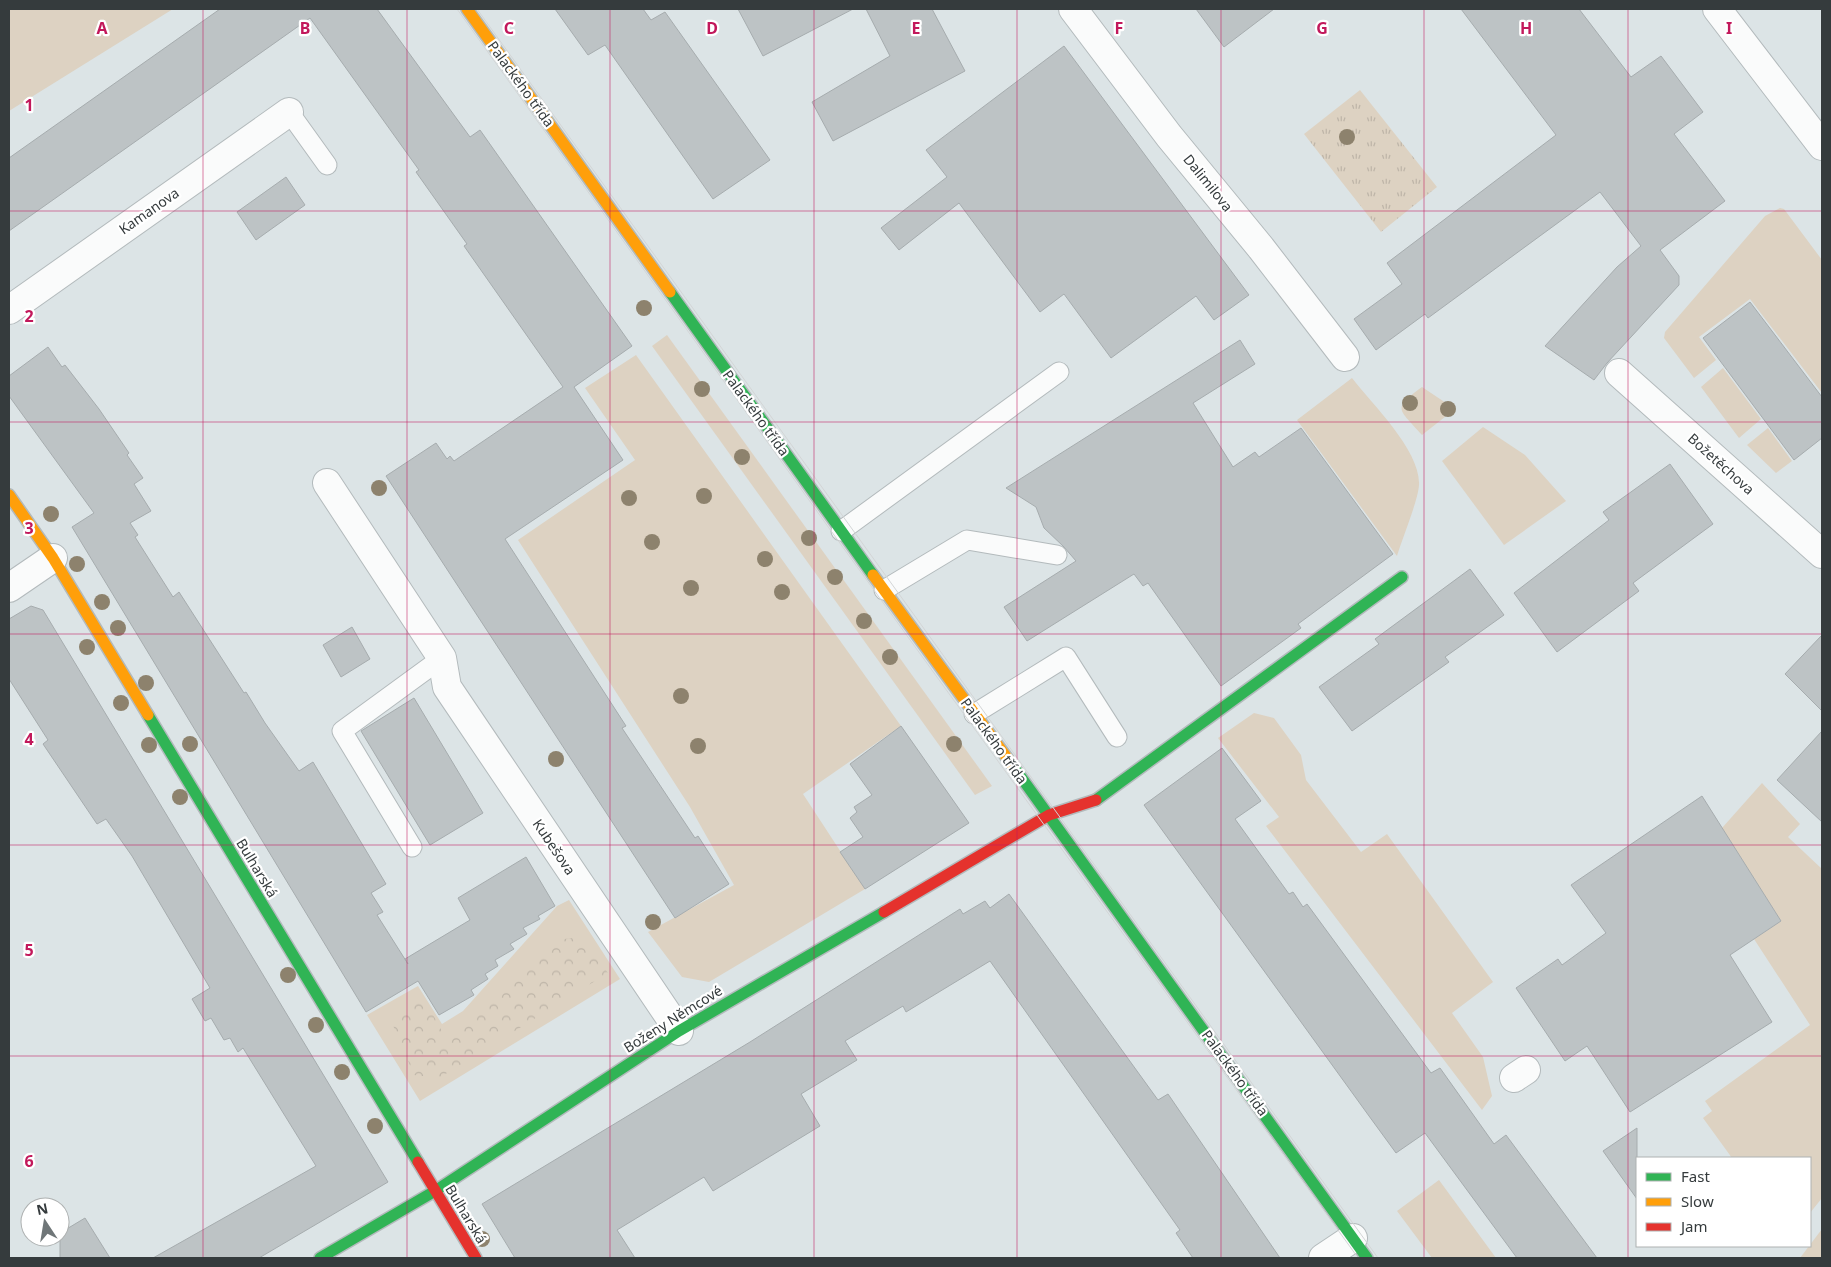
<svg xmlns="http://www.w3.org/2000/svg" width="1831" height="1267" font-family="'Noto Sans',sans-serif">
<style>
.grass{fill:#ddd2c2}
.forest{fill:url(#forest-crowns)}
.park{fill:url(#park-tufts)}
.building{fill:#bdc3c5;stroke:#a6acae}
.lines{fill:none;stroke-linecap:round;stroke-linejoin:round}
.lane-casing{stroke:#b3babc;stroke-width:21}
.street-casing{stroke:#b3babc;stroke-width:30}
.fast-casing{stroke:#b3babc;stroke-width:14}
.slow-casing{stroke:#b3babc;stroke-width:14}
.jam-casing{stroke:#b3babc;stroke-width:14}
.lane{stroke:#fafbfb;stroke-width:19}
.street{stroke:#fafbfb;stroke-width:28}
.fast{stroke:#30b455;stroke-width:11}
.slow{stroke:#ff9f0a;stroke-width:11}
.jam{stroke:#e5322d;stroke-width:11}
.tram{stroke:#d3d5d6;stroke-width:1}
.tree{fill:#8d826d}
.grid{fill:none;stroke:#c2185b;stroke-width:1;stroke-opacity:0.55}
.labels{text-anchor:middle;stroke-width:4.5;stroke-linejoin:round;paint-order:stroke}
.street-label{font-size:14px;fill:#353b3d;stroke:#fff}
.grid-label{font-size:16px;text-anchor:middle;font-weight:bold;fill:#c2185b;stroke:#fff;stroke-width:4.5;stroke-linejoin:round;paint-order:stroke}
</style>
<defs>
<pattern id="forest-crowns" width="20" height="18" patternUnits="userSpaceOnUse" patternTransform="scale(1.25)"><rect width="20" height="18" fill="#ddd2c2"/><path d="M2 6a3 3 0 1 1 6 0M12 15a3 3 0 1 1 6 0" fill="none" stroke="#beb5a8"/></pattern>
<pattern id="park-tufts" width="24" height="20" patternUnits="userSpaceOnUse" patternTransform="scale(1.25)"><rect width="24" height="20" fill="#ddd2c2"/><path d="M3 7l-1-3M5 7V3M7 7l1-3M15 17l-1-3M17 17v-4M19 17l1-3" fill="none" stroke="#beb5a8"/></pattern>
</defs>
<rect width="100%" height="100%" fill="#dce4e6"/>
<g class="grass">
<polygon points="9,9 173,9 9,111"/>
<polygon points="1780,208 1784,209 1822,260 1822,393 1750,299 1699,337 1716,360 1694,378 1664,338 1665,332 1765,216"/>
<polygon points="667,335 992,786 975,795 652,346"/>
<polygon points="636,355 901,726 803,794 865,889 709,982 682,977 648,932 734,885 690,807 518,540 635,460 585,388"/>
<polygon points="1723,368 1761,419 1739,438 1701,387"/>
<path d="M1352 378C1372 404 1421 451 1419 485 1418 501 1402 539 1397 556L1297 420Z"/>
<path d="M1422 387 1455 409 1422 435C1399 408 1391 410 1422 387Z"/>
<polygon points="1483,427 1525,455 1566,501 1504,545 1442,461"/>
<polygon points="1768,428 1792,461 1776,473 1747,445"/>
<polygon points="1254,713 1274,718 1301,755 1306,780 1361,852 1387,834 1493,982 1452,1013 1483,1057 1492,1096 1482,1110 1266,826 1279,817 1218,738"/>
<polygon points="1762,783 1800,824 1788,837 1822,869 1822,1198 1810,1213 1810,1158 1732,1158 1703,1118 1712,1111 1705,1101 1810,1025 1754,939 1781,921 1722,828"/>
<polygon points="569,900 620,979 420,1101 367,1015 418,986 442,1024 463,1011 557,906"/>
<polygon points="1439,1180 1496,1258 1432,1258 1397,1211"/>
<polygon points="1822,1229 1822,1258 1800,1258"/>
</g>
<polygon class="forest" points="582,937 608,973 439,1078 414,1075 389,1016 424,998 444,1035 477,1015 555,940"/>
<polygon class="park" points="1360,90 1437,187 1381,232 1304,134"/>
<g class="building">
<polygon points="220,9 377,9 470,137 480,130 632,346 574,387 623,460 505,539 626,726 622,728 695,838 698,836 729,884 675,918 386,476 436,443 447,459 450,456 454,461 563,387 464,246 467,244 416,172 419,170 310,18 9,231 9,158"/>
<polygon points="555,9 643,9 651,20 665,12 770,160 713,199 605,45 588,55"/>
<polygon points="738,9 853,9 763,56"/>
<polygon points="866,9 932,9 965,71 833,141 812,102 890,56"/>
<polygon points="1196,9 1274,9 1224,47"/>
<polygon points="1461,9 1579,9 1631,77 1661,56 1703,112 1674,134 1725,201 1660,250 1679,276 1679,285 1607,363 1594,380 1545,346 1617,267 1641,246 1600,192 1428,318 1425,314 1376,350 1354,319 1402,284 1387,263 1556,135"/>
<polygon points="1064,46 1249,295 1214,320 1196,296 1111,358 1064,294 1040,312 959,203 899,250 881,228 947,177 926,150"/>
<polygon points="286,177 305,205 256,240 237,212"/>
<polygon points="1750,302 1822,397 1822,438 1794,460 1703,338"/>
<polygon points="1240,340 1255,364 1193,403 1233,467 1255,452 1259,457 1301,428 1393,554 1298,624 1301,628 1221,686 1148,583 1143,586 1134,574 1027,641 1004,607 1076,561 1064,547 1044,528 1036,507 1006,488"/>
<polygon points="48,347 62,367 65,365 99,409 129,453 127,455 143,478 134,484 151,511 130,523 138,535 135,537 173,597 179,592 244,693 246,692 265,723 299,771 313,762 386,884 371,893 383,912 377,915 408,964 405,959 470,920 458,898 526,857 555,906 538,916 540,919 523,928 527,934 510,944 514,949 495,960 498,966 485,974 488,979 471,990 474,995 439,1015 418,981 366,1012 72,527 94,513 9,396 9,376"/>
<polygon points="1670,464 1713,524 1633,583 1639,591 1557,652 1514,593 1609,520 1603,512"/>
<polygon points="1470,569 1504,615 1445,657 1449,662 1352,731 1319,687 1379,644 1375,639"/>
<polygon points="31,606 43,610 388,1182 259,1258 153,1258 316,1166 243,1048 238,1052 230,1038 224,1040 211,1018 205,1021 192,999 210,988 132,856 106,819 97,824 43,744 48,740 9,679 9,619"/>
<polygon points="352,627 370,659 341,677 323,645"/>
<polygon points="1822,635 1822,711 1785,674"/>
<polygon points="414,698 483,813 430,845 361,731"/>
<polygon points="901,726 969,823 865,889 840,852 863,837 850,818 857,812 854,807 872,795 850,764"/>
<polygon points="1822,731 1822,822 1777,780"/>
<polygon points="1222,748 1261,801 1235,819 1289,894 1293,892 1303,907 1307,904 1431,1073 1440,1068 1494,1144 1506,1135 1597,1258 1517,1258 1425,1133 1396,1153 1369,1116 1144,805"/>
<polygon points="1702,796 1781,921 1730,955 1772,1022 1630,1112 1587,1046 1565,1061 1516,988 1558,959 1562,965 1606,933 1571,885"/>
<polygon points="1009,894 1158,1100 1168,1094 1280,1258 1193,1258 1176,1233 1180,1230 990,961 906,1012 903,1006 845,1041 857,1060 801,1094 820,1126 713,1191 704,1177 617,1230 635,1258 515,1258 482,1204 750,1042 960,909 963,914 985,901 990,908"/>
<polygon points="1637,1128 1637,1199 1603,1151"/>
<polygon points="85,1218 110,1258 60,1258 60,1233"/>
</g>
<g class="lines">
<defs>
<g id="lane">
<polyline points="289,112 327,165"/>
<polyline points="841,531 1059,372"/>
<polyline points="884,590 967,540 1057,555"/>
<polyline points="974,714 1066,657 1117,737"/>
<polyline points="412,847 342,731 442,658"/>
</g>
<g id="street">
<polyline points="1073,9 1169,136 1261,248 1345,357"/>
<polyline points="1717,9 1822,146"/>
<polyline points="9,310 289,112"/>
<polyline points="1619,373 1822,554"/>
<polyline points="327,483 442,658 447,687 679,1031"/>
<polyline points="9,588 53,558"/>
<polyline points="1514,1078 1526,1070"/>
<polyline points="1323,1258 1353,1238"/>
</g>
<g id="fast">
<polyline points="670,292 873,575"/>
<polyline points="148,715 418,1162"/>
<polyline points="1013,766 1367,1258"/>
<polyline points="1096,800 1402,577"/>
<polyline points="320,1258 435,1191 679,1031 884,912"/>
</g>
<g id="slow">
<polyline points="467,9 670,292"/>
<polyline points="9,495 53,558 148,715"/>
<polyline points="873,575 1013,766"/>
</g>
<g id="jam">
<polyline points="884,912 1049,815 1096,800"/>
<polyline points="418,1162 476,1258"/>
</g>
</defs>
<use href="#lane" class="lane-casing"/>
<use href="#street" class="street-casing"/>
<use href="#fast" class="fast-casing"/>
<use href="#slow" class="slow-casing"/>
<use href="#jam" class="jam-casing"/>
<use href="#lane" class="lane"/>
<use href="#street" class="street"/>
<use href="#fast" class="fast"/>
<use href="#slow" class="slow"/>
<use href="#jam" class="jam"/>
<g class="tram">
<polyline points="457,9 834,535 1356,1255"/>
<polyline points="477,9 1378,1258"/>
</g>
</g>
<g class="tree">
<circle cx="1347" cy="137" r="8"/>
<circle cx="644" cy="308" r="8"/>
<circle cx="702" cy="389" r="8"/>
<circle cx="1410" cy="403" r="8"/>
<circle cx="1448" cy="409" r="8"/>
<circle cx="742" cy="457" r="8"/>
<circle cx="379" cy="488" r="8"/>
<circle cx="704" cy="496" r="8"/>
<circle cx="629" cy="498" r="8"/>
<circle cx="51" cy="514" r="8"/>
<circle cx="809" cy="538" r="8"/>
<circle cx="652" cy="542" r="8"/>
<circle cx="765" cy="559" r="8"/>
<circle cx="77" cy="564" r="8"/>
<circle cx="835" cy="577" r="8"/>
<circle cx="691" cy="588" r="8"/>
<circle cx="782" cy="592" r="8"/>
<circle cx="102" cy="602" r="8"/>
<circle cx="864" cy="621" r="8"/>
<circle cx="118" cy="628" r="8"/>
<circle cx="87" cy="647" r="8"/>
<circle cx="890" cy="657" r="8"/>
<circle cx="146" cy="683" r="8"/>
<circle cx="681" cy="696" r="8"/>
<circle cx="121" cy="703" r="8"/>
<circle cx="190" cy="744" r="8"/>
<circle cx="954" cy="744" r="8"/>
<circle cx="149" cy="745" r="8"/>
<circle cx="698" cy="746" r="8"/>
<circle cx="556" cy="759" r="8"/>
<circle cx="180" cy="797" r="8"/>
<circle cx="653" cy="922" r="8"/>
<circle cx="288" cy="975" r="8"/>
<circle cx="316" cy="1025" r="8"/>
<circle cx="342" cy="1072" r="8"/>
<circle cx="375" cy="1126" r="8"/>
<circle cx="482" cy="1239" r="8"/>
</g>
<path class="grid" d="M203 9V1258M407 9V1258M610 9V1258M814 9V1258M1017 9V1258M1221 9V1258M1424 9V1258M1628 9V1258M9 211H1822M9 422H1822M9 634H1822M9 845H1822M9 1056H1822"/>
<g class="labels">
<g class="street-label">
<text transform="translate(521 84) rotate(54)" y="5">Palackého třída</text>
<text transform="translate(1208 183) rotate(51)" y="5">Dalimilova</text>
<text transform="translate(149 211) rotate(-35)" y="5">Kamanova</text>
<text transform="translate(756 413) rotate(54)" y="5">Palackého třída</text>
<text transform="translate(1721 464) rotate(42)" y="5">Božetěchova</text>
<text transform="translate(994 741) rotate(54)" y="5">Palackého třída</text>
<text transform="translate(554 847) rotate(56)" y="5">Kubešova</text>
<text transform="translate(257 868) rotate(59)" y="5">Bulharská</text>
<text transform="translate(673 1019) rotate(-32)" y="5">Boženy Němcové</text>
<text transform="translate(1235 1073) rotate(54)" y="5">Palackého třída</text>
<text transform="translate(466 1214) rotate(59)" y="5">Bulharská</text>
</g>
</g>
<g class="grid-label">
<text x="102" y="34">A</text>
<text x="305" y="34">B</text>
<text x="509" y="34">C</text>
<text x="712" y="34">D</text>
<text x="916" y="34">E</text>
<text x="1119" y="34">F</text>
<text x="1322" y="34">G</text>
<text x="1526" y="34">H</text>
<text x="1729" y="34">I</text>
<text x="29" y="111">1</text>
<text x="29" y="322">2</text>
<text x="29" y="534">3</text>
<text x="29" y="745">4</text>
<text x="29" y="956">5</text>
<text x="29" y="1167">6</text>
</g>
<rect width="1831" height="1267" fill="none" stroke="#353b3d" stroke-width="20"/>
<rect x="1636" y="1157" width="175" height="90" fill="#ffffff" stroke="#aeb1b1"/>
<rect x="1646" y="1173" width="25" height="8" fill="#30b455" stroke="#aeb1b1"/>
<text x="1681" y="1182" font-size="15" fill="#353b3d">Fast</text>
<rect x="1646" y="1198" width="25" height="8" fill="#ff9f0a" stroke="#aeb1b1"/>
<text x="1681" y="1207" font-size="15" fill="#353b3d">Slow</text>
<rect x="1646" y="1223" width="25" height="8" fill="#e5322d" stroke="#aeb1b1"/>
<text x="1681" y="1232" font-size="15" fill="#353b3d">Jam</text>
<g transform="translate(45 1222) rotate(348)"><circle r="24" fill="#ffffff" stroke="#aeb1b1"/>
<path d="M0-4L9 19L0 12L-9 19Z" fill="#6f7678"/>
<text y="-8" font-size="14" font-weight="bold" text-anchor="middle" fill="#353b3d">N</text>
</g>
</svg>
